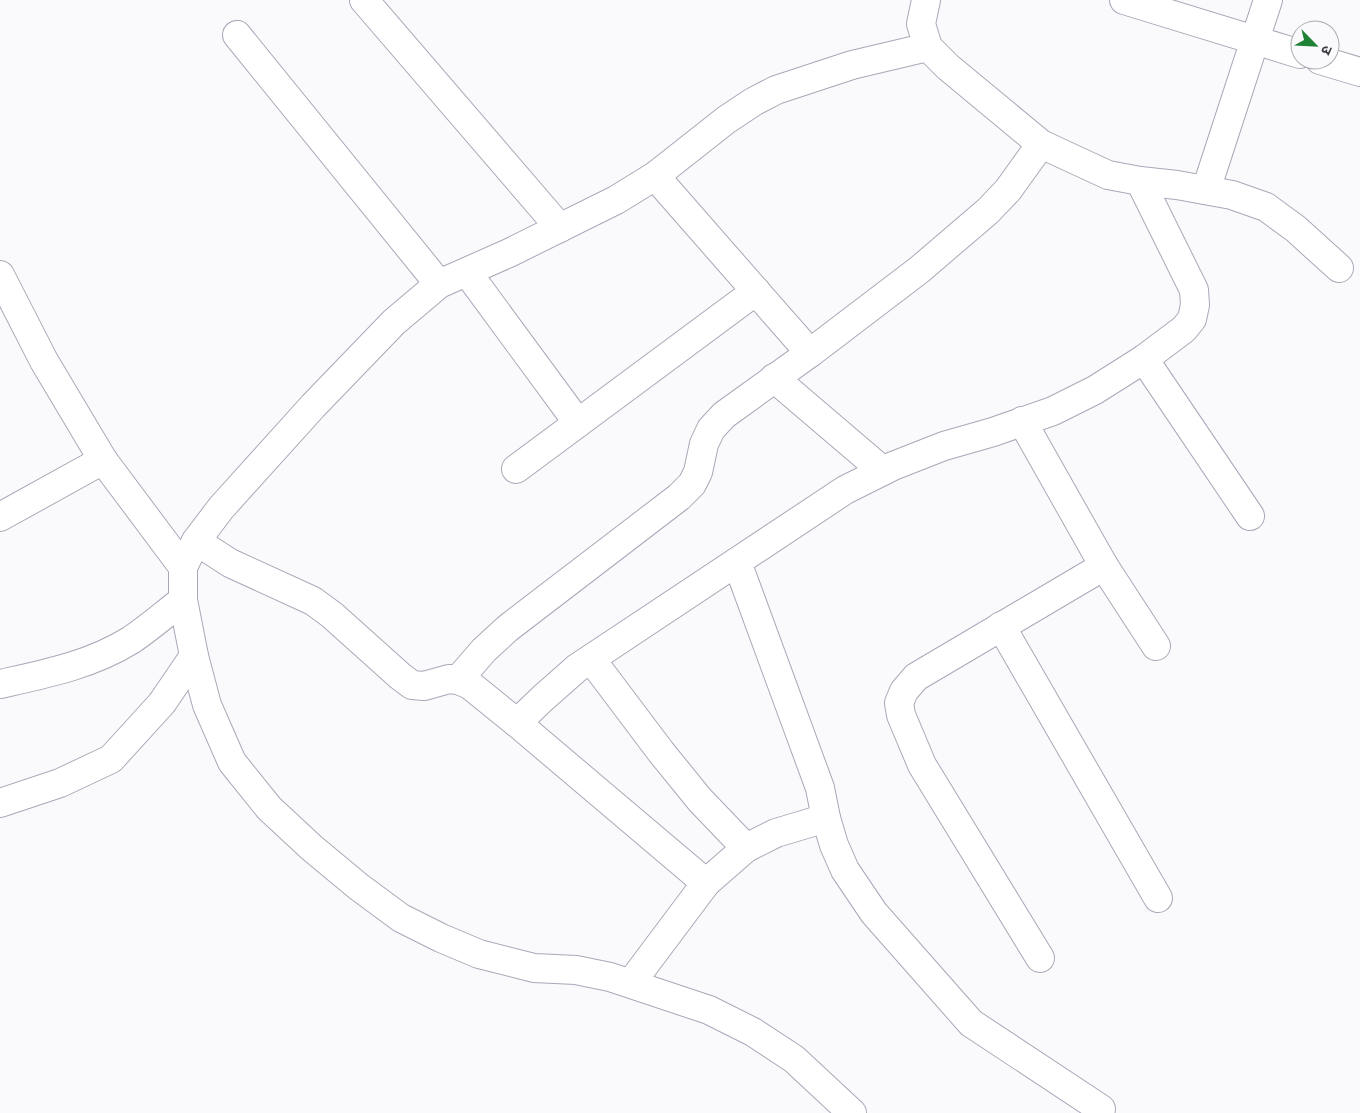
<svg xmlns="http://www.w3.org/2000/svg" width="1360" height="1113" font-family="'Golos Text','Noto Sans Devanagari',sans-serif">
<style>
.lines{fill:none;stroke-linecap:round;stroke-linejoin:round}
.street-casing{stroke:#aba7b8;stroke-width:30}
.street{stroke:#fff;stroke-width:28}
</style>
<rect width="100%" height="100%" fill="#faf9fc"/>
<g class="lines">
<defs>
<g id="street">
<polyline points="364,0 560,228"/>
<polyline points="926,0 921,24 928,47 948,67 1041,144 1108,175 1140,181 1177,185 1232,195 1266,207 1296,229 1339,268"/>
<polyline points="1124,0 1300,54"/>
<polyline points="237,35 439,284"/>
<polyline points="1320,60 1360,72"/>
<polyline points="655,176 810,353"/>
<polyline points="1206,190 1268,0"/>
<polyline points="467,272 578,423"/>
<polyline points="0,275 44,361 103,460 183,567"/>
<polyline points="1144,359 1250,516"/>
<polyline points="774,378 883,471"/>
<polyline points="1022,421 1104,566 1156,646"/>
<polyline points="516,469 756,291"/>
<polyline points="0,517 103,460"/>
<polyline points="196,541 230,563 313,601 332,615 400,676 412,685 424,686 449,679 458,680 470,685 517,723 706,883"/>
<polyline points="737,562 820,788 826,818 834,845 845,870 874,913 971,1023 1101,1109"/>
<polyline points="1001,626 1158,898"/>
<polyline points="591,659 661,752 700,800 746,848"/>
<polyline points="458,680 484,650 508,628 679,497 692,484 698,472 704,444 711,429 724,415 810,353 919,270 988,211 1008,190 1041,144"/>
<path d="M0 684C45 674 91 665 131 640 149 628 166 613 183 600"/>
<polyline points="517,723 543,698 577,668 845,490 893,466 944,446 993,432 1053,411 1095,390 1144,359 1184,329 1192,319 1195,305 1194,290 1140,181"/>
<polyline points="0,803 60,783 111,759 162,703 194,656"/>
<polyline points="1040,958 922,765 901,715 899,703 904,691 916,677 1104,566"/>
<polyline points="631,983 706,883 746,848 776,833 826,818"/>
<polyline points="852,1113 794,1059 753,1032 709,1010 610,977 576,970 534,968 479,954 441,938 401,918 359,887 312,848 269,808 232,762 207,705 194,656 183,600 183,567 196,541 221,508 313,406 394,322 439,284 509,253 616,200 655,176 726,120 753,102 776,90 852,65 928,47"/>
</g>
</defs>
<use href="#street" class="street-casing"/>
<use href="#street" class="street"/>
</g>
<g transform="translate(1315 45) rotate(114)"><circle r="24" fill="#faf9fc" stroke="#adabb0"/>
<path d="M0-4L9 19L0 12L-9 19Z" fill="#1e8134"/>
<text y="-8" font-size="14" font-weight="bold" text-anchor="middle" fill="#39373e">उ</text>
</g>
</svg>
